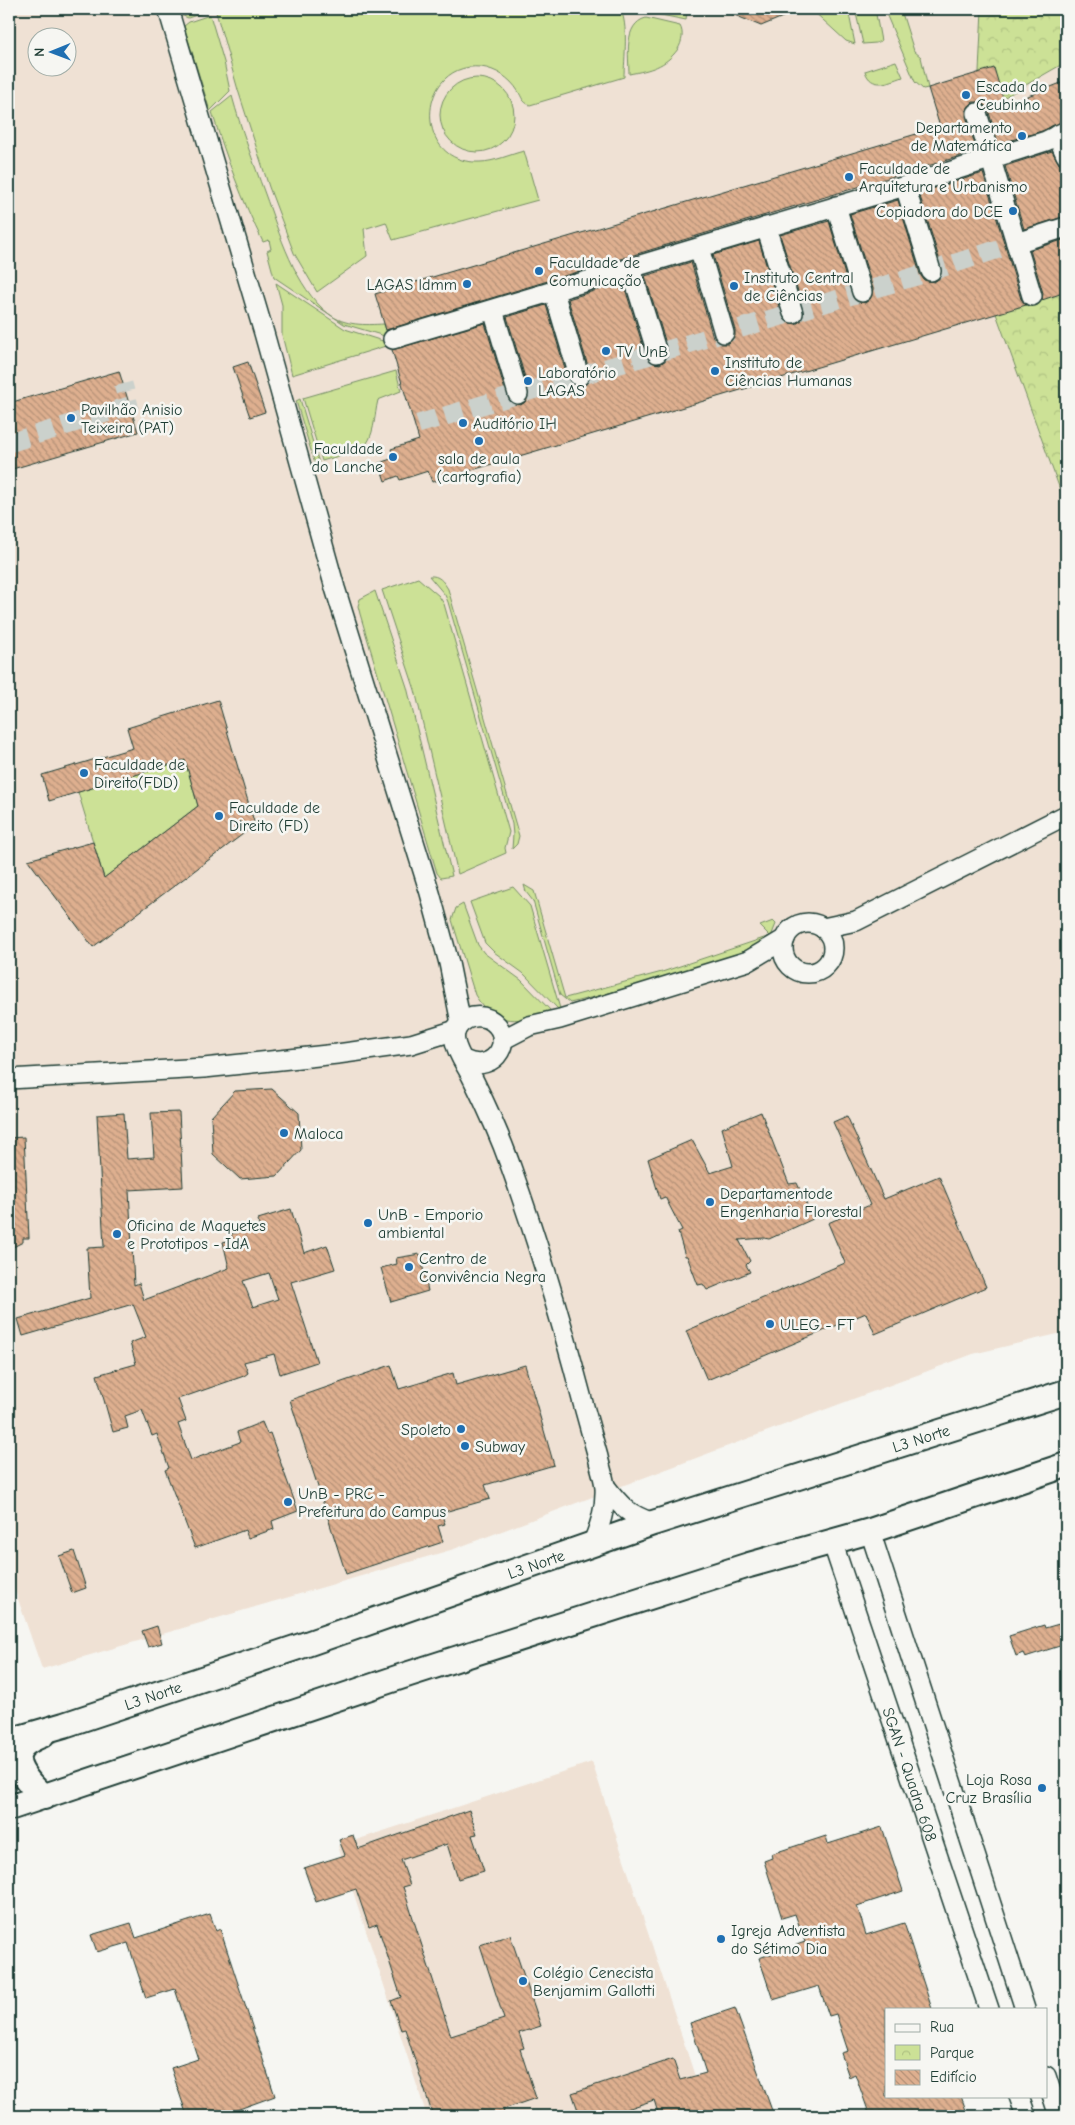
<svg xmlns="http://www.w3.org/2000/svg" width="1075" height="2125" font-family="'Comic Neue',sans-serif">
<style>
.built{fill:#efe1d4;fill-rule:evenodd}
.green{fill:#cce196;stroke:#768f65}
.park{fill:url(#park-crowns);stroke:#768f65}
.building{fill:url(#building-back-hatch);stroke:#1f3d34;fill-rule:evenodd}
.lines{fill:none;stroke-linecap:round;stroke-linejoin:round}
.minor-tunnel{stroke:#cbd1cc;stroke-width:19;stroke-dasharray:19 9;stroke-linecap:butt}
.minor-casing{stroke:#1f3d34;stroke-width:22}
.major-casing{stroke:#1f3d34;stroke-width:28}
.minor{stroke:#f6f6f2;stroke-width:19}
.major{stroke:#f6f6f2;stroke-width:24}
.poi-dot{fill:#1f6fb2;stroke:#f6f6f2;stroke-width:2}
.labels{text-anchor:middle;stroke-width:5;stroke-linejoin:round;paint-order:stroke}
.poi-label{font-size:16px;fill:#1f3d34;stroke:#f6f6f2;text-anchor:start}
.street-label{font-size:16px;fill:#1f3d34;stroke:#f6f6f2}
</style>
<defs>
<pattern id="park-crowns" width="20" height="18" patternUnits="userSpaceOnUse" patternTransform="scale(1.25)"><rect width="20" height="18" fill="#cce196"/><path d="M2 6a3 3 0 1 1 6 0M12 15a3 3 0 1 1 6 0" fill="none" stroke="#afc282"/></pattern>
<pattern id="building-back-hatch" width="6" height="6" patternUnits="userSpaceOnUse" patternTransform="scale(1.25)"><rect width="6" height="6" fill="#deaf8f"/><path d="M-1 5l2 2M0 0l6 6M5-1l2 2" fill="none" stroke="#b39076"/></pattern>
</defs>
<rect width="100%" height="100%" fill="#f6f6f2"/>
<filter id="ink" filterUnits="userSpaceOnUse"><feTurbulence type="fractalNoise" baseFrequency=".02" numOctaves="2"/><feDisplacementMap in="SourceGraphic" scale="10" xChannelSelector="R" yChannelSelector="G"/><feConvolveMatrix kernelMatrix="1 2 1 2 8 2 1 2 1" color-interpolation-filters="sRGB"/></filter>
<g filter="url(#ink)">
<g class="built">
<path d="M9 9H1066V1332L973 1354 454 1549 42 1669 9 1573ZM38 38H68V68H38Z"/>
<polygon points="592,1762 708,2116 427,2116 338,1846"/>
</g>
<g class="green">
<polygon points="179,9 207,9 208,11 188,18 181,15"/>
<path d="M224 9H620C629 23 624 60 624 77L530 105C522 102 522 97 518 91 510 78 496 69 481 67 417 61 411 165 480 162 494 162 511 154 524 151L538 200 393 240 386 222 364 229 367 256 317 292 294 253 269 187 238 90 216 12Z"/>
<polygon points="631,9 687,9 686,20"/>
<polygon points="811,9 848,9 855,44 846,41"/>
<polygon points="855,9 875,9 881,41 876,43 863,44"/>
<polygon points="884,9 904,9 902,13 914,51 921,57 928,88 923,89 915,82"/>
<polygon points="210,15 224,62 230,91 210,111 184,26 189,22"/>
<path d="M646 18 680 26C684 33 682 42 678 49 665 67 650 70 629 74 629 57 623 24 646 18Z"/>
<path d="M896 61 903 77C889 82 871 90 865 71Z"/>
<circle cx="477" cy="115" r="37"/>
<path d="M232 96C241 129 253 161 265 194 279 232 295 288 329 314 345 326 365 325 384 324L388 337 344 324 274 277 267 251 271 249 269 240 263 242C242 200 226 157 212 112Z"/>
<polygon points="276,283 345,329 389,343 389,345 292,375 282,335 282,305"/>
<path d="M396 371 401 391 378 400C374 416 375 438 362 449L322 461 303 398Z"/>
<polygon points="300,399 319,463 315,464 296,401"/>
<path d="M429 576C439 575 443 581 448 589L519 836 517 844 512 849 513 835 512 824 448 602 445 595Z"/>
<polygon points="418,578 439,596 444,604 509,832 505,848 506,853 458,874 415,690 382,590"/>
<polygon points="375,591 407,687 452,876 441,878 437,873 360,614 358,606 360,599"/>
<polygon points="185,760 198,806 104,878 78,792"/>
<polygon points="524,885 534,891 565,998 662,972 770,936 760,926 773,921 776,924 768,944 641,985 570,1003 560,995 533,901 526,892"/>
<polygon points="513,887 530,906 561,1012 523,973 494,952 485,943 470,902"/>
<path d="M463 904 478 945 484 953 521 980 554 1014C521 1020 495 1029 475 995L452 920 456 908Z"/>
</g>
<g class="park">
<polygon points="982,9 1066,9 1066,62 977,113"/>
<polygon points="1066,283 1066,506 994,308"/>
</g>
<g class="building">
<polygon points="720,9 802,9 761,26"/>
<polygon points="994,68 1005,105 1066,81 1066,120 1042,131 998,144 988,109 980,102 973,102 966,110 966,116 977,151 386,330 375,294 940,127 928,88"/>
<polygon points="1052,151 1059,164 1066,166 1066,216 1024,229 1005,166"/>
<polygon points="983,173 1021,299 1026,305 432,482 428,471 400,480 398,476 385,481 379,463 394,458 391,449 419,440 392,350 485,323 507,397 511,402 521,405 526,401 529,391 507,317 546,305 568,379 576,387 583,387 590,379 590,373 568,299 623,282 646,356 650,362 660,364 666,360 668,350 645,276 691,262 713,337 721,344 728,344 735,336 735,330 713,255 759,241 782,316 786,322 796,324 802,320 804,310 780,235 829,221 851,295 855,300 865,303 870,299 873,289 850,214 898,200 920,274 924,280 934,282 940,278 942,268 919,193"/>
<polygon points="1066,239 1066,292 1042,300 1043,293 1030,250"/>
<polygon points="248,362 265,412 250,417 233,367"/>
<polygon points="119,371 138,432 9,470 9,403"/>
<polygon points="218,700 255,825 93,947 28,860 93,842 104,878 198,806 185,760 49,801 42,775 133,748 127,728"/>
<polygon points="272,1089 299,1113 301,1150 277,1176 240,1179 213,1154 211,1117 235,1091"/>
<path d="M179 1112 183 1187 129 1190 134 1285 139 1283 144 1300 229 1268 223 1242 233 1239 231 1234 259 1226 258 1219 291 1209 304 1253 327 1245 335 1269 291 1282 317 1362 280 1374 274 1354 244 1362 248 1373 244 1376 178 1399 186 1421 178 1424 191 1460 240 1442 237 1432 262 1422 267 1434 270 1433 298 1511 272 1521 274 1529 248 1538 245 1530 195 1548 165 1470 169 1468 157 1434 152 1436 142 1410 125 1416 128 1428 113 1432 97 1375 136 1364 130 1343 146 1337 133 1304 23 1336 18 1319 90 1298 87 1248 104 1247 97 1115 124 1113 127 1159 154 1157 151 1113ZM269 1273 278 1299 253 1307 243 1281Z"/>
<polygon points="761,1112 789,1184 797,1183 813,1219 769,1239 764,1238 739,1240 750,1261 746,1265 750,1272 707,1290 703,1284 698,1285 687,1256 685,1256 678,1232 682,1230 665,1197 660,1199 648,1159 692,1140 710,1173 733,1166 722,1128"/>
<polygon points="847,1116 884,1199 939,1176 986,1287 875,1334 866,1313 707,1380 686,1331 845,1263 828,1223 870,1205 833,1122"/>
<polygon points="24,1137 29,1238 23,1238 23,1242 9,1249 9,1138"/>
<polygon points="420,1254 428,1291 391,1302 381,1268 397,1264 396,1258"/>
<polygon points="391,1365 399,1389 453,1373 456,1385 525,1365 554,1465 485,1485 490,1499 441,1513 445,1524 438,1526 443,1542 346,1574 290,1400"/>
<polygon points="74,1551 86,1588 72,1593 59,1556"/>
<polygon points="1066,1622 1066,1644 1025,1657 1023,1653 1016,1656 1009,1636 1044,1625 1045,1628"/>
<polygon points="157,1626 162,1643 148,1647 142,1631"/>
<polygon points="469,1810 477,1834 472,1835 484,1871 458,1879 447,1844 401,1860 410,1885 403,1887 451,2036 504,2019 480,1945 510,1935 541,2026 519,2033 524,2048 520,2049 536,2098 504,2109 503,2116 433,2116 405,2029 401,2030 391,2001 401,1997 377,1924 369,1927 356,1889 316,1902 304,1868 345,1855 339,1840 353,1835 358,1849"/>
<polygon points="882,1827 903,1891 857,1906 866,1935 904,1923 932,2009 886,2009 886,2096 961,2096 968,2116 870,2116 855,2074 849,2077 841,2053 848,2051 836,2014 829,2016 819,1986 773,2000 759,1958 805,1942 795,1914 782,1918 764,1861 772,1858 771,1854 826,1836 828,1844"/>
<polygon points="210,1914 216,1931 220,1929 275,2096 220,2116 187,2116 171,2068 198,2059 175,1989 146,1998 128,1943 97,1952 91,1935 131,1923 136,1938"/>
<polygon points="735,2008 774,2116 659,2116 654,2100 606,2116 580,2116 572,2093 673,2059 680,2080 706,2073 690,2023"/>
</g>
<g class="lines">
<g class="minor-tunnel">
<polyline points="418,424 923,274 1016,243"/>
<polyline points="9,443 129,406 123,384"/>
</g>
<defs>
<g id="minor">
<polyline points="168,9 264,333 335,588 430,893 449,963 461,1023"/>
<polyline points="977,113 1032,296"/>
<polyline points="1057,135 1066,155"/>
<polyline points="905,186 931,271"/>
<polyline points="836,206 862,292"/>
<polyline points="766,227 793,313"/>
<polyline points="1016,243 1066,227"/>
<polyline points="699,248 724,333"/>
<polyline points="631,269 657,353"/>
<polyline points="554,292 579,376"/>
<polyline points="493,310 518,394"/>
<polyline points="393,339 905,186 1046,141 1066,131"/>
<circle cx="808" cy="948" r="25"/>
<polyline points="823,928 856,921 1066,815"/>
<polyline points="502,1040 529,1026 560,1019 748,961 785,939"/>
<path d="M464 1060C496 1076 518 1035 489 1019 482 1016 474 1016 467 1019 440 1033 464 1060 472 1077 487 1107 500 1136 511 1167 539 1245 562 1323 583 1403 588 1421 593 1439 598 1457 600 1467 604 1477 605 1487 606 1508 600 1526 592 1545"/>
<polyline points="9,1079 204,1068 337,1054 411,1044 456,1030"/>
<path d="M605 1486C621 1507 628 1514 653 1523"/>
<polyline points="870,1531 1025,2009"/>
<path id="s1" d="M832 1541 989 2009"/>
<polyline points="1046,2076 1059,2116"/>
<polyline points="1019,2096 1026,2116"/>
</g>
<g id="major">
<path d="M42 1735C37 1737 32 1739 28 1742 3 1758 30 1785 44 1797"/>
<path id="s2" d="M9 1741 64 1725 301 1646 653 1523 1066 1392"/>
<polyline points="9,1808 409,1674 749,1565 870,1531 1066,1465"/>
</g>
</defs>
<use href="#minor" class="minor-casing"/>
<use href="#major" class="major-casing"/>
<use href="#minor" class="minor"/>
<use href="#major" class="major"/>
</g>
</g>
<g class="poi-dot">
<circle cx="966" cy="95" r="5"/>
<circle cx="1022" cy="136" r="5"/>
<circle cx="849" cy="177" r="5"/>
<circle cx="1013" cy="211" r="5"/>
<circle cx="539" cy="271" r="5"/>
<circle cx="467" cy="284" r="5"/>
<circle cx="734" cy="286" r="5"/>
<circle cx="606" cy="351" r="5"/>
<circle cx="715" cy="371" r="5"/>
<circle cx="528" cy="381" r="5"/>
<circle cx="71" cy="418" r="5"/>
<circle cx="463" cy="423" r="5"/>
<circle cx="479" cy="441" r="5"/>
<circle cx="393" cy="457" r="5"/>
<circle cx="84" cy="773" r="5"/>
<circle cx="219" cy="816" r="5"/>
<circle cx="284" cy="1133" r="5"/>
<circle cx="710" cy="1202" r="5"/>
<circle cx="368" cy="1223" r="5"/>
<circle cx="117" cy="1234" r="5"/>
<circle cx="409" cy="1267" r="5"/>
<circle cx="770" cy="1324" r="5"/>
<circle cx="461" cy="1429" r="5"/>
<circle cx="465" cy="1446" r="5"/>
<circle cx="288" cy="1502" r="5"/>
<circle cx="1042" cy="1788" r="5"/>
<circle cx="721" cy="1939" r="5"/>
<circle cx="523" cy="1981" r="5"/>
</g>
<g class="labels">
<g class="poi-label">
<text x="976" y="92">Escada do<tspan x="976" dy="18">Ceubinho</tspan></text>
<text x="1012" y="133" text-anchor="end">Departamento<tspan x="1012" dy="18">de Matemática</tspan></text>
<text x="859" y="174">Faculdade de<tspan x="859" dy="18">Arquitetura e Urbanismo</tspan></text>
<text x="1003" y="217" text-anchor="end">Copiadora do DCE</text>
<text x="549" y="268">Faculdade de<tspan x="549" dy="18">Comunicação</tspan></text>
<text x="744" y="283">Instituto Central<tspan x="744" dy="18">de Ciências</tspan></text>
<text x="457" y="290" text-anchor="end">LAGAS ldmm</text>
<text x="616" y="357">TV UnB</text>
<text x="725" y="368">Instituto de<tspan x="725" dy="18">Ciências Humanas</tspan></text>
<text x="538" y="378">Laboratório<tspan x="538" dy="18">LAGAS</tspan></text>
<text x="81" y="415">Pavilhão Anisio<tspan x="81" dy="18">Teixeira (PAT)</tspan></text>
<text x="473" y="429">Auditório IH</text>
<text x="383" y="454" text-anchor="end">Faculdade<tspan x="383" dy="18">do Lanche</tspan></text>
<text x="479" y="464" text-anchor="middle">sala de aula<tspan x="479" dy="18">(cartografia)</tspan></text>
<text x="94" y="770">Faculdade de<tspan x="94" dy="18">Direito(FDD)</tspan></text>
<text x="229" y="813">Faculdade de<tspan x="229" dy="18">Direito (FD)</tspan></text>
<text x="294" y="1139">Maloca</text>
<text x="720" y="1199">Departamentode<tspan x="720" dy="18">Engenharia Florestal</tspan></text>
<text x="378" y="1220">UnB - Emporio<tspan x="378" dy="18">ambiental</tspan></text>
<text x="127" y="1231">Oficina de Maquetes<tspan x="127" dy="18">e Prototipos - IdA</tspan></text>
<text x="419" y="1264">Centro de<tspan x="419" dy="18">Convivência Negra</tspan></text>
<text x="780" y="1330">ULEG - FT</text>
<text x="451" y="1435" text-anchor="end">Spoleto</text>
<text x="475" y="1452">Subway</text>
<text x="298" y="1499">UnB - PRC -<tspan x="298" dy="18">Prefeitura do Campus</tspan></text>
<text x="1032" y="1785" text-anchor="end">Loja Rosa<tspan x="1032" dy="18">Cruz Brasília</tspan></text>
<text x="731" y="1936">Igreja Adventista<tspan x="731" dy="18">do Sétimo Dia</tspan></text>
<text x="533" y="1978">Colégio Cenecista<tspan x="533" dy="18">Benjamim Gallotti</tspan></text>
</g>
<g class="street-label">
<text dy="6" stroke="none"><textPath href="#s2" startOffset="961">L3 Norte</textPath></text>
<text dy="6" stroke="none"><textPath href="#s2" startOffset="556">L3 Norte</textPath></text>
<text dy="6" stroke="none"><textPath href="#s2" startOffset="151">L3 Norte</textPath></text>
<text dy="6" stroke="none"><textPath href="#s1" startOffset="246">SGAN - Quadra 608</textPath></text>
</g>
</g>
<rect width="1075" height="2125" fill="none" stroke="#f6f6f2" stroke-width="30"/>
<rect x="15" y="15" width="1045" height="2095" fill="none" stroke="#1f3d34" stroke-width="2" filter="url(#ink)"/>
<rect x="885" y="2008" width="162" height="90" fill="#f6f6f2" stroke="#a0aca6"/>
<rect x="895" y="2024" width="25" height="8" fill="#f6f6f2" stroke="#a0aca6"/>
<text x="930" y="2032" font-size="15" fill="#1f3d34">Rua</text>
<rect x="895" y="2045" width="25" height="15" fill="url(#park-crowns)" stroke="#a0aca6"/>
<text x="930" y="2058" font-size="15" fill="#1f3d34">Parque</text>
<rect x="895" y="2070" width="25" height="15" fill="url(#building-back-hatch)" stroke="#a0aca6"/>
<text x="930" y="2082" font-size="15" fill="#1f3d34">Edifício</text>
<g transform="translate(52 52) rotate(269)"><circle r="24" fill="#f6f6f2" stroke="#a0aca6"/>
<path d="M0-4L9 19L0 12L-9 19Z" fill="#1f6fb2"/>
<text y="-8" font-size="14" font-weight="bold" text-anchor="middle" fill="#1f3d34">N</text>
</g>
</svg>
